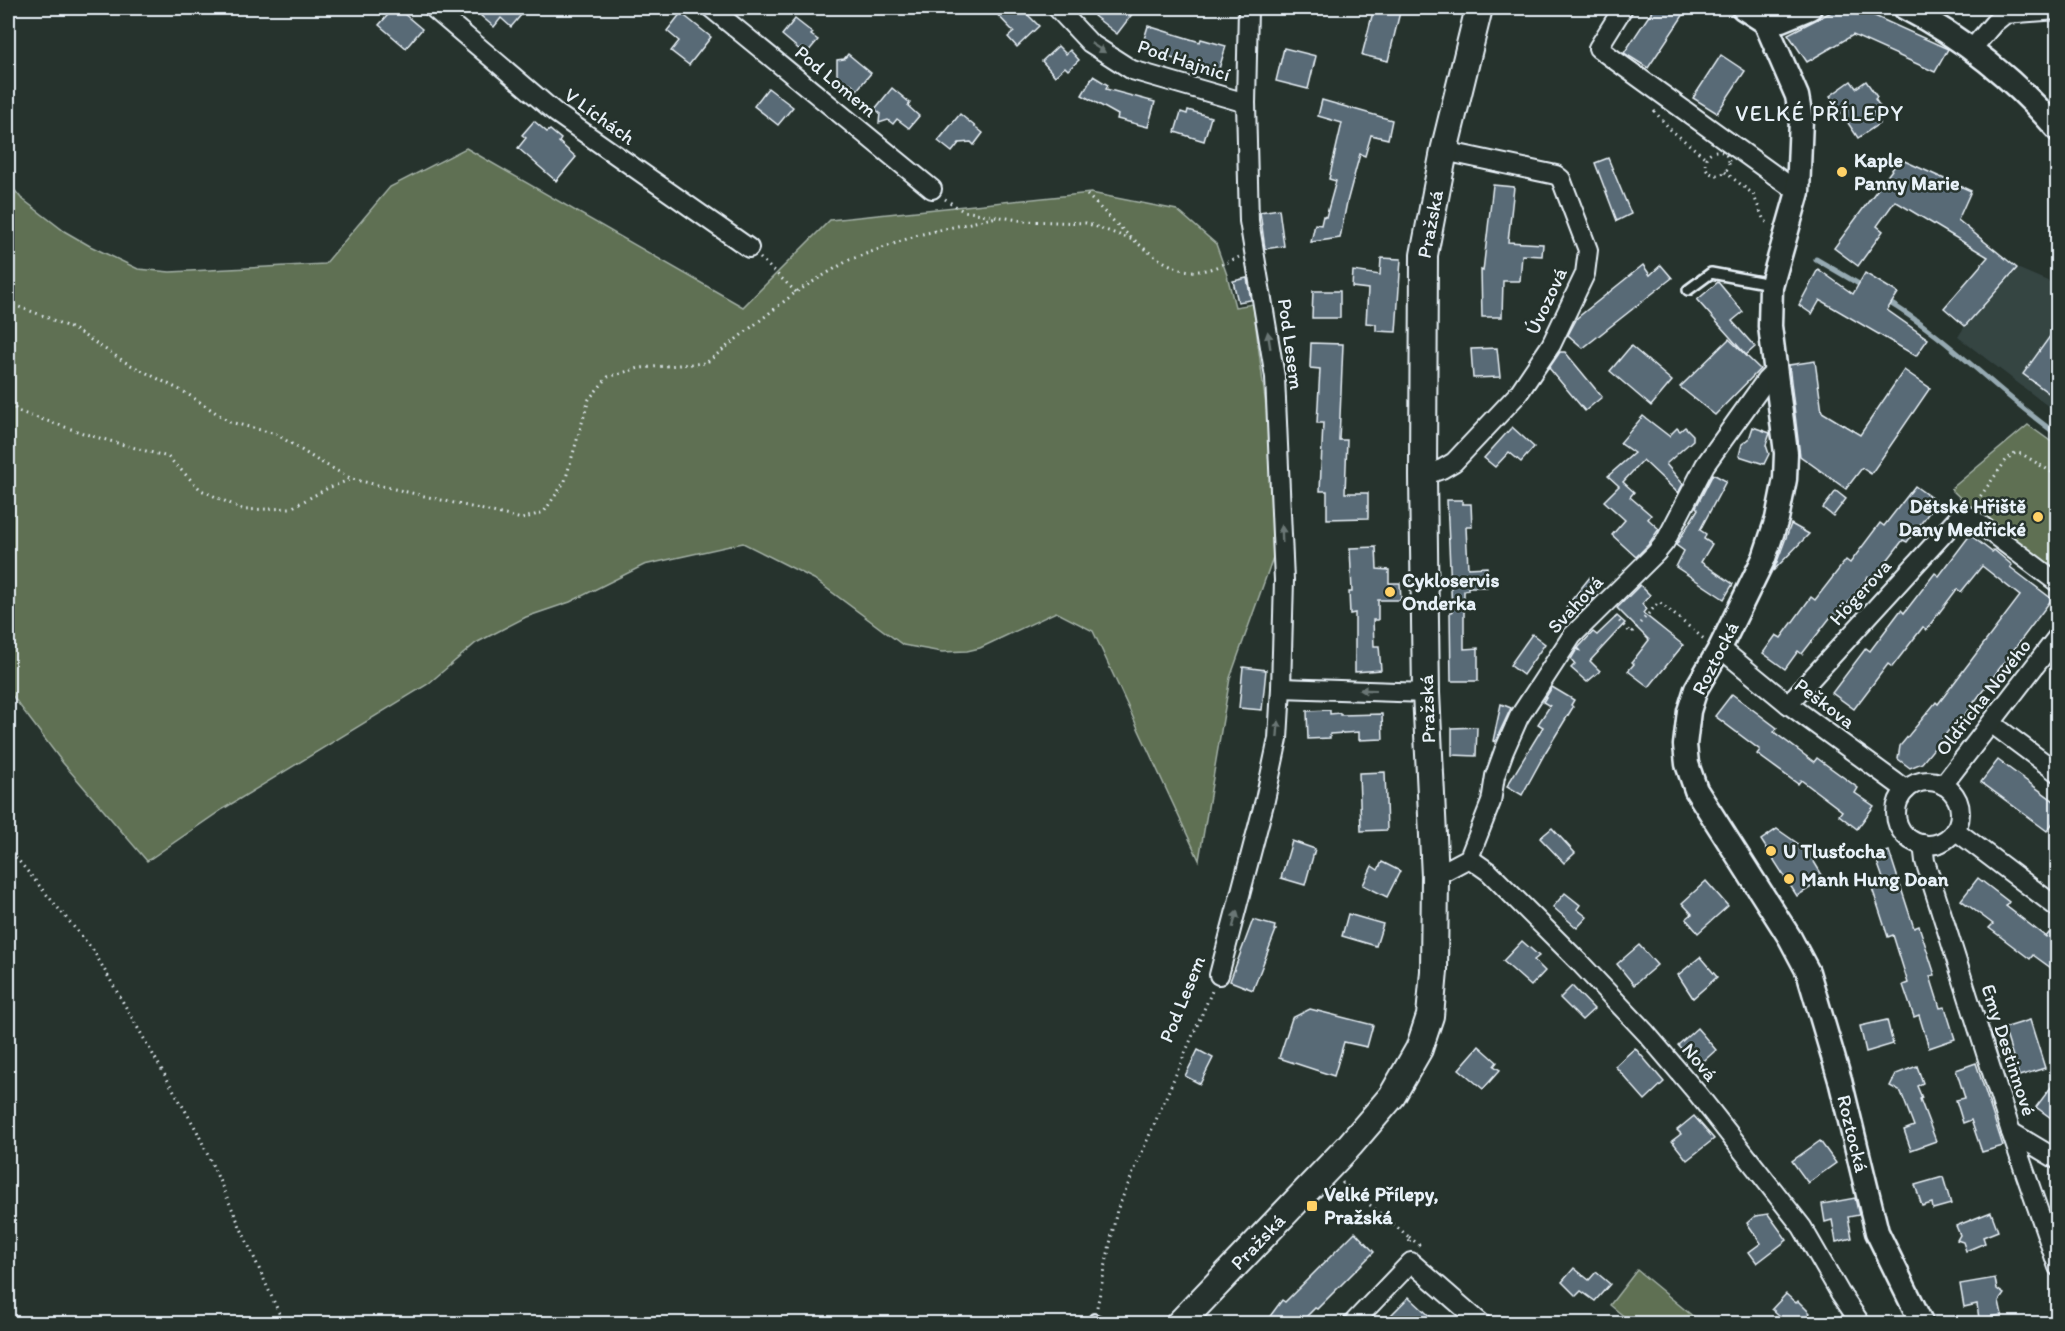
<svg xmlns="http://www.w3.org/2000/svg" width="2065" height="1331" font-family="Itim,sans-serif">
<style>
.built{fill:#354443}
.green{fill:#5e7053;stroke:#a3b0a6;stroke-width:1.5}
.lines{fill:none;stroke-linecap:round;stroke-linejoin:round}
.stream{stroke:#96aab2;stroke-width:5}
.building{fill:#596a76;stroke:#e8f1f8;stroke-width:1.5}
.service-casing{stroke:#e8f1f8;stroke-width:14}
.minor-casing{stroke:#e8f1f8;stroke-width:22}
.tertiary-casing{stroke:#e8f1f8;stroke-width:27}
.secondary-casing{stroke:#e8f1f8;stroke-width:30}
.path{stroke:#e8f1f8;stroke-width:3;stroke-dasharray:1.5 4.5;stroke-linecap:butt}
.service{stroke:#26332d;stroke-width:9}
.minor{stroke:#26332d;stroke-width:18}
.tertiary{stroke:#26332d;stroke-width:22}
.secondary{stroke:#26332d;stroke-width:26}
.oneway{fill:#6a7674}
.poi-dot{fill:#ffd166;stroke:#26332d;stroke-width:2}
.labels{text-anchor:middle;stroke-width:5;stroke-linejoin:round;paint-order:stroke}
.street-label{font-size:20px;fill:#e8f1f8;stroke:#26332d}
.poi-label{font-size:20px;font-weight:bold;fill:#e8f1f8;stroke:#26332d;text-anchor:start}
.quarter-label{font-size:22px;letter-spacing:1.5px;fill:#e8f1f8;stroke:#26332d}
</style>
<rect width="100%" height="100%" fill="#26332d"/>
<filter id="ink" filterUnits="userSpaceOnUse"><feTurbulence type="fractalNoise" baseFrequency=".0167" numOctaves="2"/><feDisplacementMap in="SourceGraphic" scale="12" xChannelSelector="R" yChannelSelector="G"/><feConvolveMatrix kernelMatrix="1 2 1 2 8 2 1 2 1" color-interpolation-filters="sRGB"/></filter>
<g filter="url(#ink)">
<polygon class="built" points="2017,268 2057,285 2057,413 1958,337 1965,326"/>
<g class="green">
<polygon points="466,148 743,307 830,220 1091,193 1177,210 1216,244 1227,275 1235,307 1253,304 1282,532 1230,678 1199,860 1093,631 1056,612 980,648 967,651 942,652 903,645 814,579 743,543 644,565 570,602 526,617 476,643 428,684 223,809 147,861 63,763 8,690 8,167 12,187 21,198 64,231 90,246 138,269 170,272 325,264 390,187"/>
<polygon points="2028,425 2057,446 2057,575 1977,514 1951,489"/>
<polygon points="1637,1270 1701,1323 1632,1323 1610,1305"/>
</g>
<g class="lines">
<g class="stream">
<polyline points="1816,259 1864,287"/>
<path d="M1885 300C1948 337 1998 393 2058 435"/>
</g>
</g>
<g class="building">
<polygon points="394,8 397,8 422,29 406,48 379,25"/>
<polygon points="488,8 527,8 511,27 501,18 494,27 481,16"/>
<polygon points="991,8 1021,8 1039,26 1017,47 1008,37 1014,32"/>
<polygon points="1101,8 1125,8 1133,13 1117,34 1094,16"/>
<polygon points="1374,8 1401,8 1388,61 1362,55"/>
<polygon points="1654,8 1688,8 1648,68 1624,53"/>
<polygon points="1839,8 1857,8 1948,49 1935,72 1853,35 1807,62 1788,34"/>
<polygon points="681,13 711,37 689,65 671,51 679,41 667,31"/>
<polygon points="795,19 813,33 811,35 818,40 807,53 801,48 800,50 782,35"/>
<polygon points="1148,26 1200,42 1201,39 1226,46 1218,72 1141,49"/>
<polygon points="1058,46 1066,54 1070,50 1079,60 1068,70 1065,67 1055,76 1042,61"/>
<polygon points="1284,48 1316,56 1308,89 1276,81"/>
<polygon points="848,54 871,73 857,90 850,83 837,84 837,60 844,59"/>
<polygon points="1721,55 1745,71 1717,113 1693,98"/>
<polygon points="1093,76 1108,85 1106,89 1155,102 1148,127 1117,119 1118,115 1082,95"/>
<polygon points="1851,81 1856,88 1866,81 1877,97 1875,99 1881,108 1873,113 1880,123 1858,138 1830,96"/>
<polygon points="768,88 793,107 778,125 754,106"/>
<polygon points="892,88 910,103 908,106 919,116 909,128 897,119 893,124 888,120 879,123 880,113 875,109"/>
<polygon points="1322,100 1392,120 1388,139 1371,135 1365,156 1360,154 1347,202 1340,238 1311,242 1315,224 1321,225 1323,216 1326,217 1336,181 1329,179 1342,123 1318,116"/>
<polygon points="1188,110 1211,117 1204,141 1175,132 1181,112 1187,114"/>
<polygon points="960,114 983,133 974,145 971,142 959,143 952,152 938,141"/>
<polygon points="534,121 547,132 550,130 561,139 559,142 576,157 556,181 518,148 526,138 522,135"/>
<polygon points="1608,158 1631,214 1617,221 1595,163"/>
<polygon points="1900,159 1971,191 1958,220 2017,268 1965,326 1944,308 1988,257 1895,201 1877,226 1883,231 1858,266 1834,248"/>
<polygon points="1493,185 1514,187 1508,242 1543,244 1542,256 1522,255 1520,281 1503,281 1502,317 1482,317 1481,270 1483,271"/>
<polygon points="1279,209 1284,246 1265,249 1260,212"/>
<polygon points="1381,258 1401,259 1396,332 1376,331 1376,324 1366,323 1368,289 1352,287 1353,271 1380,275"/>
<polygon points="1643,265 1650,275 1661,265 1672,278 1583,348 1568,335 1577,318"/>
<polygon points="1818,269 1853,294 1865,273 1898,293 1887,310 1928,339 1916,356 1820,300 1812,314 1799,305"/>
<polygon points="1247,278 1251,300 1238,302 1233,281"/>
<polygon points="1718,282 1743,312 1732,321 1755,347 1746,355 1697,300"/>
<polygon points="1313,291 1340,291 1340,318 1312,318"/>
<polygon points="2058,325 2058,400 2023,374"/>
<polygon points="1729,339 1760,369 1715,415 1680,387"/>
<polygon points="1311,343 1343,344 1339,440 1347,440 1345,493 1368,493 1368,518 1327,519 1327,491 1320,491 1323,423 1317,423 1320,369 1310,368"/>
<polygon points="1631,346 1672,381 1651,406 1610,371"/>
<polygon points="1497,348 1500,377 1473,378 1471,349"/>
<polygon points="1560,352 1565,352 1602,397 1585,411 1549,368"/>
<polygon points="1815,361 1822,412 1860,435 1904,370 1930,388 1871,474 1862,468 1846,489 1800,456 1789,365"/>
<polygon points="1643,416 1669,436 1677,428 1680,431 1685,427 1693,435 1693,440 1666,464 1683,484 1678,493 1643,460 1623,482 1634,492 1630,497 1651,515 1648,519 1659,529 1648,545 1636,557 1612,535 1625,520 1604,501 1619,486 1608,476 1634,453 1620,443"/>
<polygon points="1512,427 1534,447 1521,462 1509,452 1495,467 1484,458"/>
<polygon points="1753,427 1770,433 1766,445 1769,454 1764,464 1739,456 1742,444 1749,439"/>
<polygon points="1713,474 1726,481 1700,530 1706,534 1704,539 1712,544 1701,562 1733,584 1724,599 1676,567 1684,551 1676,545 1698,509 1696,507"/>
<polygon points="1915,486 1937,502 1907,542 1903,540 1872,580 1868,577 1837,617 1833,614 1802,654 1798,651 1785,669 1763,653 1776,635 1781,638 1811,597 1815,600 1846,560 1850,563 1880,523 1884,526"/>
<polygon points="1836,491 1846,499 1833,516 1823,508"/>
<polygon points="1447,500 1462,500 1462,504 1471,504 1472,527 1466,527 1468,568 1487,567 1487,587 1468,587 1468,590 1464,591 1464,649 1478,648 1478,681 1451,681 1450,612 1452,612"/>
<polygon points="1791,524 1809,534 1773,571 1777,562"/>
<polygon points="1970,535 1992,552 1994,550 2012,565 2010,567 2052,599 1960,721 1958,719 1922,763 1910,768 1898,759 1900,746 1936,702 1938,704 2020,596 1982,566 1961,592 1957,589 1926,630 1923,627 1892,667 1888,664 1854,709 1832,693 1866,648 1870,651 1901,610 1904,613 1935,573 1939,576"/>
<polygon points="1376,547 1377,569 1389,570 1389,583 1400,583 1401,600 1378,600 1378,620 1373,620 1374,646 1379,646 1381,670 1355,672 1355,613 1350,614 1349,592 1352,592 1350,548"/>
<polygon points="1590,577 1601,586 1592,596 1594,598 1577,616 1566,607"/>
<polygon points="1640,585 1650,595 1642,604 1646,609 1643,613 1683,645 1649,687 1628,671 1634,664 1632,662 1649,640 1617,608"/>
<polygon points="1617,616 1625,623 1590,661 1600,671 1587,682 1571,668 1575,664 1571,659 1577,649 1581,651 1578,648 1593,632 1597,635"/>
<polygon points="1532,634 1545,644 1523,675 1510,665"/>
<polygon points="1243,667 1266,670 1262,710 1239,708"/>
<polygon points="1552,687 1574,700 1571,705 1573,707 1545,753 1522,795 1507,786 1543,727 1538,724 1550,706 1543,702"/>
<polygon points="1732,694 1777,728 1774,732 1814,762 1817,758 1858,788 1855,793 1874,806 1857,829 1839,815 1842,811 1801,780 1798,784 1757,754 1760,750 1715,716"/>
<polygon points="1501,704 1511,708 1495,742 1493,741"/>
<polygon points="1330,710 1330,714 1340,713 1340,715 1382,714 1383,739 1359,740 1359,732 1330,734 1330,738 1308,739 1307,711"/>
<polygon points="1477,727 1476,756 1452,755 1452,728"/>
<polygon points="1998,760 2058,804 2058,816 2047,831 1981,782"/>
<polygon points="1385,772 1387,830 1361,831 1359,773"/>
<polygon points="1552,828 1575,853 1564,863 1540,838"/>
<polygon points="1777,829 1807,850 1822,875 1821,881 1797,896 1761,840"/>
<polygon points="1292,841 1315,849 1305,885 1281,878"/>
<polygon points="1889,851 1914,928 1919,926 1935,975 1930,976 1940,1008 1945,1007 1955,1039 1929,1048 1919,1015 1914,1017 1903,985 1908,983 1893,935 1888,937 1872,888 1885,884 1875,856"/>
<polygon points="1382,862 1400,871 1387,897 1363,885 1372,866 1378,870"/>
<polygon points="1978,878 2009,902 2006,906 2046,937 2049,933 2058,939 2058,973 2033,955 2030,959 1989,928 1993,924 1961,900"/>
<polygon points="1706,881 1728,906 1698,933 1686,919 1692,914 1682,903"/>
<polygon points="1565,893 1580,905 1577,909 1587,917 1577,928 1553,907"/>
<polygon points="1348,914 1383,924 1376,946 1342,936"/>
<polygon points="1253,920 1275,926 1274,930 1276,930 1253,990 1230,981"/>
<polygon points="1522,941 1539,956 1534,960 1545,971 1531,986 1503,961"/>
<polygon points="1639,945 1657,965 1634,985 1617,964"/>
<polygon points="1700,957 1717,977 1693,998 1678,975"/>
<polygon points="1572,986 1594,1009 1582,1020 1560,998"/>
<polygon points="1310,1009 1373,1025 1367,1047 1344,1042 1334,1076 1279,1058 1292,1018"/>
<polygon points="1887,1020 1893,1044 1866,1052 1860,1026"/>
<polygon points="2030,1020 2045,1068 2019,1076 2004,1028"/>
<polygon points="1697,1028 1716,1050 1697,1067 1678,1045"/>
<polygon points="1479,1046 1497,1062 1494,1066 1500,1070 1483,1089 1459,1069"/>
<polygon points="1635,1048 1664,1082 1645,1100 1615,1066"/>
<polygon points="1198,1050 1213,1058 1200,1084 1185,1076"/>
<polygon points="1976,1063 2003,1146 1982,1152 1971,1120 1963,1123 1956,1100 1965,1098 1956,1070"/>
<polygon points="1917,1066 1923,1083 1917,1086 1922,1098 1920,1099 1936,1141 1911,1150 1904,1130 1914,1126 1901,1092 1890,1086 1896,1074"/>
<polygon points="2058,1078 2058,1123 2036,1107"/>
<polygon points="1694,1116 1714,1139 1687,1160 1672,1141 1681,1134 1677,1130"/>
<polygon points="1820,1141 1836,1163 1808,1183 1792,1161"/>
<polygon points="1943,1177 1951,1204 1933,1209 1932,1203 1922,1206 1915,1185"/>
<polygon points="1855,1198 1859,1215 1848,1217 1852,1238 1836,1242 1832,1220 1825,1222 1822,1204"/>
<polygon points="1991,1212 1998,1231 1983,1237 1985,1243 1966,1251 1963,1242 1957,1240 1960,1235 1956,1226"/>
<polygon points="1768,1214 1787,1240 1757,1263 1749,1252 1761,1243 1747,1223 1755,1216"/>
<polygon points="1355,1232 1374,1252 1317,1309 1315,1308 1300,1323 1265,1323 1282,1300 1285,1302"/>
<polygon points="1574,1268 1589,1280 1596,1272 1610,1284 1595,1301 1581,1291 1576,1296 1562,1282"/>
<polygon points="1995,1278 1997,1289 2004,1294 1999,1301 2002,1315 1979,1319 1977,1304 1964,1307 1960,1284"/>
<polygon points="1786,1294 1796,1303 1798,1301 1810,1313 1809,1315 1817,1323 1788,1323 1772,1309"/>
<polygon points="1409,1297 1437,1323 1397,1323 1390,1316"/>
</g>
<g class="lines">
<defs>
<g id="service">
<polyline points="1688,290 1711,273 1760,282 1771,287"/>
<polyline points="1093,1324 1094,1319 1105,1324"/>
</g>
<g id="minor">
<polyline points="433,8 556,113 749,248"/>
<polyline points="711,8 932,189"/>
<polyline points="1057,8 1090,43 1132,70 1246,103"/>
<polyline points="1623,8 1598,48 1798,192"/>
<polyline points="1971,50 1994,23 2005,14 2058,10"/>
<polyline points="1423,476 1442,469 1454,462 1518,394 1551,345 1585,274 1588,250 1561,179 1556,175 1444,151"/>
<polyline points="1720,648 1788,704 1906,790"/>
<polyline points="1281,688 1426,693"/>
<polyline points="1788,704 1958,518 1969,516 2058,583"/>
<polyline points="1991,723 2058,773"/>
<circle cx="1928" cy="813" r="32"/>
<polyline points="1943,785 2058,636"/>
<polyline points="1955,830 2058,908"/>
<polyline points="1923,844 1925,861 2011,1132 2058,1267"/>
<polyline points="1469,858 1489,872 1580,963 1646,1033 1697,1093 1802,1227 1840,1293 1861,1324"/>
<polyline points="1435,876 1469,858 1491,802 1495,776 1504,751 1519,717 1572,636 1656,553 1665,542 1705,465 1766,380 1775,371"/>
<polyline points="1219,975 1265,800 1278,739 1281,688 1284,580 1275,377 1249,221 1246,103 1248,8"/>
<polyline points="2011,1132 2058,1160"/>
<polyline points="1352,1324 1411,1262 1482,1324"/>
</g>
<g id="tertiary">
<path id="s1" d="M1743 8 1765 22 1797 96 1801 119 1798 192 1771 287 1770 326 1786 453 1785 479 1777 519 1764 558 1720 648 1696 689 1689 711 1685 745 1687 764 1696 790 1790 938 1808 972 1840 1080 1877 1232 1922 1324"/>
<path d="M1905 8C1962 37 2016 81 2058 130"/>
<polyline points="1765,22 1781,20 1810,8"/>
</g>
<g id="secondary">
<path id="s2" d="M1179 1324 1350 1145 1392 1096 1419 1049 1430 1016 1434 971 1435 876 1426 693 1423 476 1424 255 1444 151 1479 8"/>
</g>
</defs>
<use href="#service" class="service-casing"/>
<use href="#minor" class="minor-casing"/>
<use href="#tertiary" class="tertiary-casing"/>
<use href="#secondary" class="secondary-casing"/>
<g class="path">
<polyline points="1654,111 1671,130 1706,158"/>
<circle cx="1717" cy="163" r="12"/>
<polyline points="1725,172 1753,194 1763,218 1769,225"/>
<path d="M1087 195C1114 220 1160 275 1199 271 1213 270 1227 262 1239 257"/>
<polyline points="945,199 963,211 1025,221 1086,223 1136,241"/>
<polyline points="760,258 796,292"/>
<polyline points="8,303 44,316 77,331 125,362 186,393 230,422 276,434 317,460 352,479 522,519 544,512 565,481 589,399 608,377 639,368 706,363 796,292 849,260 918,235 997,217"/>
<polyline points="8,398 17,411 92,436 168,457 201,490 244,510 291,508 328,488 352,479"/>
<polyline points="1977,501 2007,459 2015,453 2022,454 2058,476"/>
<polyline points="1615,617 1631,633 1659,602 1704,639"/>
<polyline points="8,848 93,950 197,1131 284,1324"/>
<polyline points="1342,1184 1343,1183 1409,1237 1410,1245"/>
<polyline points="1409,1237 1422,1247"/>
<polyline points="1097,1307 1117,1210 1212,991"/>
</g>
<use href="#service" class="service"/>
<use href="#minor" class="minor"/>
<use href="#tertiary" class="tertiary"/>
<use href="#secondary" class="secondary"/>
</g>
<defs><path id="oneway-solid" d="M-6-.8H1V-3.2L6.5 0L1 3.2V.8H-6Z" transform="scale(1.5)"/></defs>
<g class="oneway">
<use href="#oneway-solid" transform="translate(1098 48) rotate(33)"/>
<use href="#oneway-solid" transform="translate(1269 340) rotate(-99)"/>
<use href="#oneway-solid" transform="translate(1282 534) rotate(-92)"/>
<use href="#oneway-solid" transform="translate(1368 690) rotate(-178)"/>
<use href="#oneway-solid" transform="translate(1278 729) rotate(-86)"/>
<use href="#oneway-solid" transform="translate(1235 919) rotate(-75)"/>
</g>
</g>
<g class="poi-dot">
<circle cx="1842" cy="172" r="6"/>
<circle cx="2038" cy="517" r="6"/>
<circle cx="1390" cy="592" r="6"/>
<circle cx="1771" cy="851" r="6"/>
<circle cx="1789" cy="879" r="6"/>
<rect x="1306" y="1200" width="12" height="12" rx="3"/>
</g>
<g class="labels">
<g class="street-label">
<text transform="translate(1184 60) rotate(18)" y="7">Pod Hajnicí</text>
<text transform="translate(836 81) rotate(40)" y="7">Pod Lomem</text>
<text transform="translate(600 116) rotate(36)" y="7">V Líchách</text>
<text dy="7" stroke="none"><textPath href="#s2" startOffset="1194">Pražská</textPath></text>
<text transform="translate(1546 301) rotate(-65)" y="7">Úvozová</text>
<text transform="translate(1291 344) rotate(82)" y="7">Pod Lesem</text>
<text transform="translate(1860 592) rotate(-48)" y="7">Högerova</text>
<text transform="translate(1575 604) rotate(-47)" y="7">Svahová</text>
<text transform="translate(1715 658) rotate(-63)" y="7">Roztocká</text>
<text transform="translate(1983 697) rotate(-52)" y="7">Oldřicha Nového</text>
<text transform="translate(1825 703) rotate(37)" y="7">Peškova</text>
<text transform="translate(1427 709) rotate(-92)" y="7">Pražská</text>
<text transform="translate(1182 999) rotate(-68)" y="7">Pod Lesem</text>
<text transform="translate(2009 1050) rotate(72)" y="7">Emy Destinnové</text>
<text transform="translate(1700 1062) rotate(50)" y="7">Nová</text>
<text dy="7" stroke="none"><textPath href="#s1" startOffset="1210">Roztocká</textPath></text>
<text dy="7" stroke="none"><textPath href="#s2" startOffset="114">Pražská</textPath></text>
</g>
<g class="poi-label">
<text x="1854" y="167">Kaple<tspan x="1854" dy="23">Panny Marie</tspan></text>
<text x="2026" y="513" text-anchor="end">Dětské Hřiště<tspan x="2026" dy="23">Dany Medřické</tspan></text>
<text x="1402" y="587">Cykloservis<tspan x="1402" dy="23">Onderka</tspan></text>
<text x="1783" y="858">U Tlusťocha</text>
<text x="1801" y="886">Manh Hung Doan</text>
<text x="1324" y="1201">Velké Přílepy,<tspan x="1324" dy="23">Pražská</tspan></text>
</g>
<g class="quarter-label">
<text x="1820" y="121">VELKÉ PŘÍLEPY</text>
</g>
</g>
<rect width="2065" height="1331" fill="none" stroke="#26332d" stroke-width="30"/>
<rect x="15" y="15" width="2035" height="1301" fill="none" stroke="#e8f1f8" stroke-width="2" filter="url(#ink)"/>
</svg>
